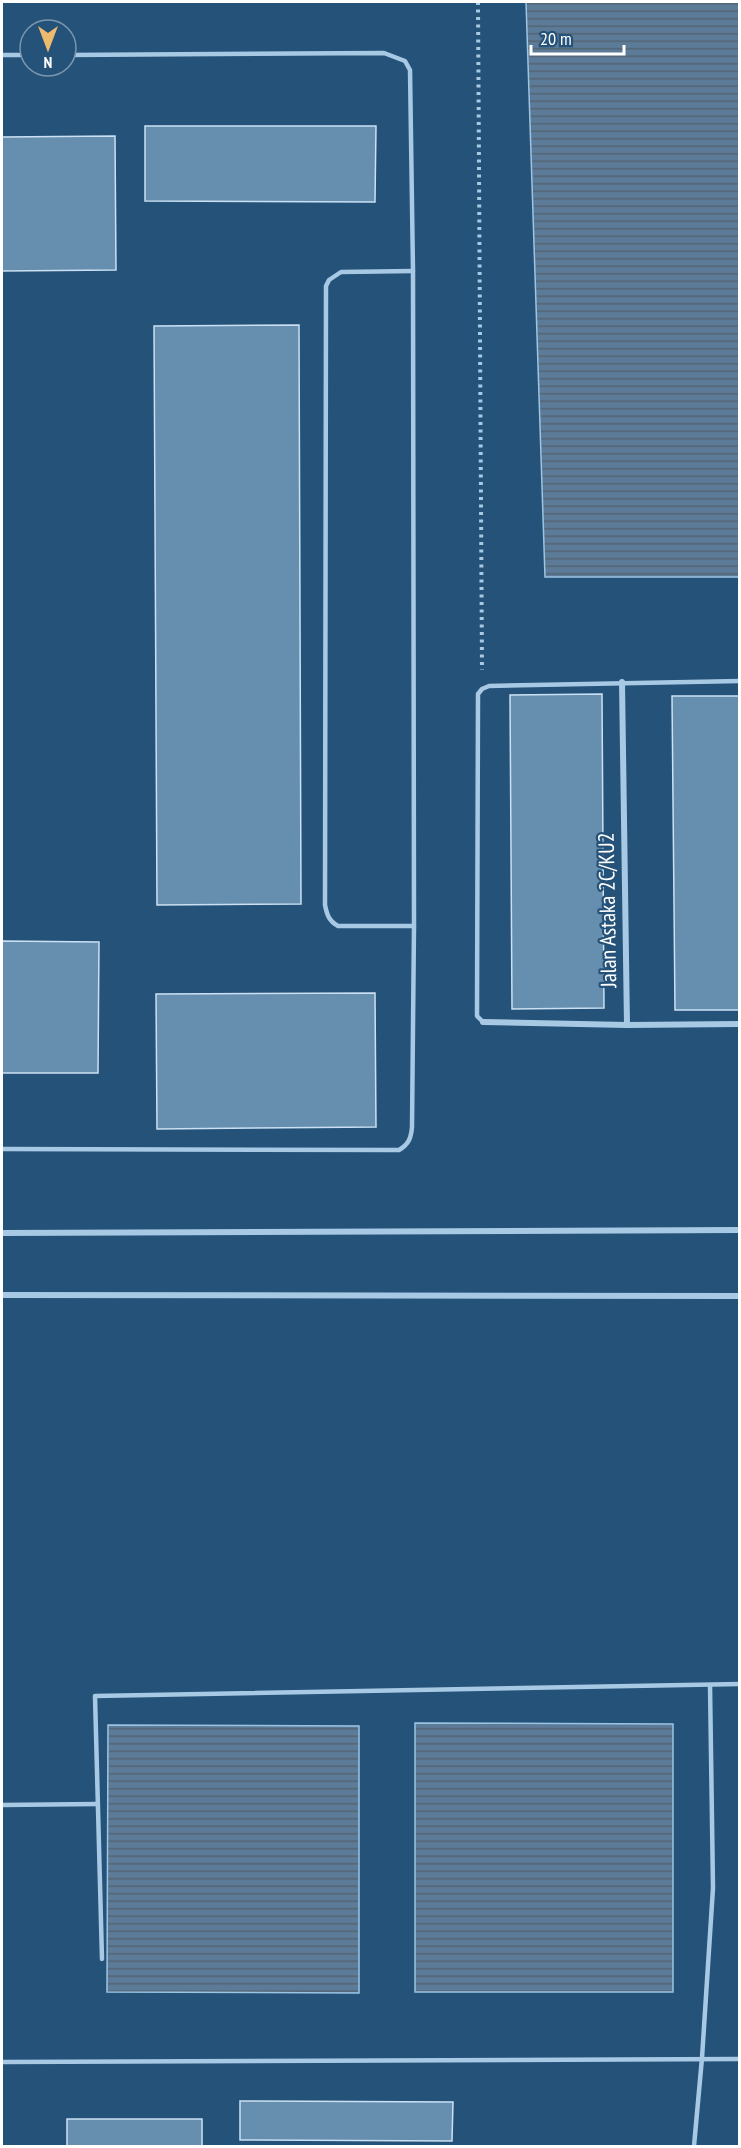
<svg xmlns="http://www.w3.org/2000/svg" width="741" height="2148" font-family="'PT Sans Narrow',sans-serif">
<style>
.water{fill:url(#water-rules);stroke:#9cc5e4;stroke-width:1.5}
.building{fill:#668eaf;stroke:#cbe1f3;stroke-width:1.5}
.lines{fill:none;stroke-linecap:round;stroke-linejoin:round}
.path{stroke:#a8c9e4;stroke-width:4;stroke-dasharray:3 4.5;stroke-linecap:butt}
.service{stroke:#a8c9e4;stroke-width:4.5}
.minor{stroke:#a8c9e4;stroke-width:6}
.labels{text-anchor:middle;stroke-width:4.5;stroke-linejoin:round;paint-order:stroke}
.street-label{font-size:22px;fill:#fff;stroke:#255279}
</style>
<defs>
<pattern id="water-rules" width="6" height="5" patternUnits="userSpaceOnUse" patternTransform="scale(1.5)"><rect width="6" height="5" fill="#5b7b98"/><path d="M0 2.5h6" fill="none" stroke="#546472"/></pattern>
</defs>
<rect width="100%" height="100%" fill="#255279"/>
<g class="water">
<polygon points="526,2 739,2 739,577 545,577"/>
<polygon points="415,1723 673,1724 673,1992 415,1992"/>
<polygon points="108,1725 359,1726 359,1993 107,1992"/>
</g>
<g class="building">
<polygon points="145,126 376,126 375,202 145,201"/>
<polygon points="115,136 116,270 2,271 2,137"/>
<polygon points="299,325 301,904 157,905 154,326"/>
<polygon points="602,694 604,1008 512,1009 510,695"/>
<polygon points="672,696 740,696 740,1010 675,1010"/>
<polygon points="2,941 99,942 98,1073 2,1073"/>
<polygon points="375,993 376,1127 157,1129 156,994"/>
<polygon points="240,2101 453,2102 452,2141 240,2140"/>
<rect x="67" y="2119" width="135" height="27"/>
</g>
<g class="lines">
<polyline class="path" points="478,2 482,670"/>
<g class="service">
<polyline points="2,55 30,55"/>
<path d="M413 271 341 272 329 280 326 286 325 905C327 915 329 921 338 926H414"/>
<polyline points="483,1022 477,1016 478,694 482,689 489,686 740,681"/>
<path d="M2 1149 399 1150C409 1144 411 1138 412 1127L414 926 413 271 410 70 405 61 384 53 66 55"/>
<polyline points="2,1805 97,1804"/>
<polyline points="102,1959 95,1696 740,1684"/>
<polyline points="2,2062 740,2059"/>
<polyline points="694,2146 702,2058 713,1888 710,1685"/>
</g>
<g class="minor">
<polyline points="622,682 627,1025 740,1024"/>
<polyline points="483,1022 627,1025"/>
<polyline points="2,1233 740,1230"/>
<polyline points="2,1295 740,1296"/>
</g>
</g>
<g class="labels">
<g class="street-label">
<text transform="translate(607 910) rotate(-91)" y="8">Jalan Astaka 2C/KU2</text>
</g>
</g>
<rect width="741" height="2148" fill="none" stroke="#ffffff" stroke-width="6"/>
<g transform="translate(48 48) rotate(180)"><circle r="28" fill="#255279" stroke="#7c97af" stroke-width="1.5"/>
<path d="M0-4.5L10 22L0 15L-10 22Z" fill="#edbb6d"/>
<text y="-9" font-size="16" font-weight="bold" text-anchor="middle" fill="#ffffff">N</text>
</g>
<path d="M531 45v9h93v-9" fill="none" stroke="#ffffff" stroke-width="3"/>
<text x="540" y="45" font-size="18" fill="#ffffff" stroke="#255279" stroke-width="4.5" paint-order="stroke">20 m</text>
</svg>
